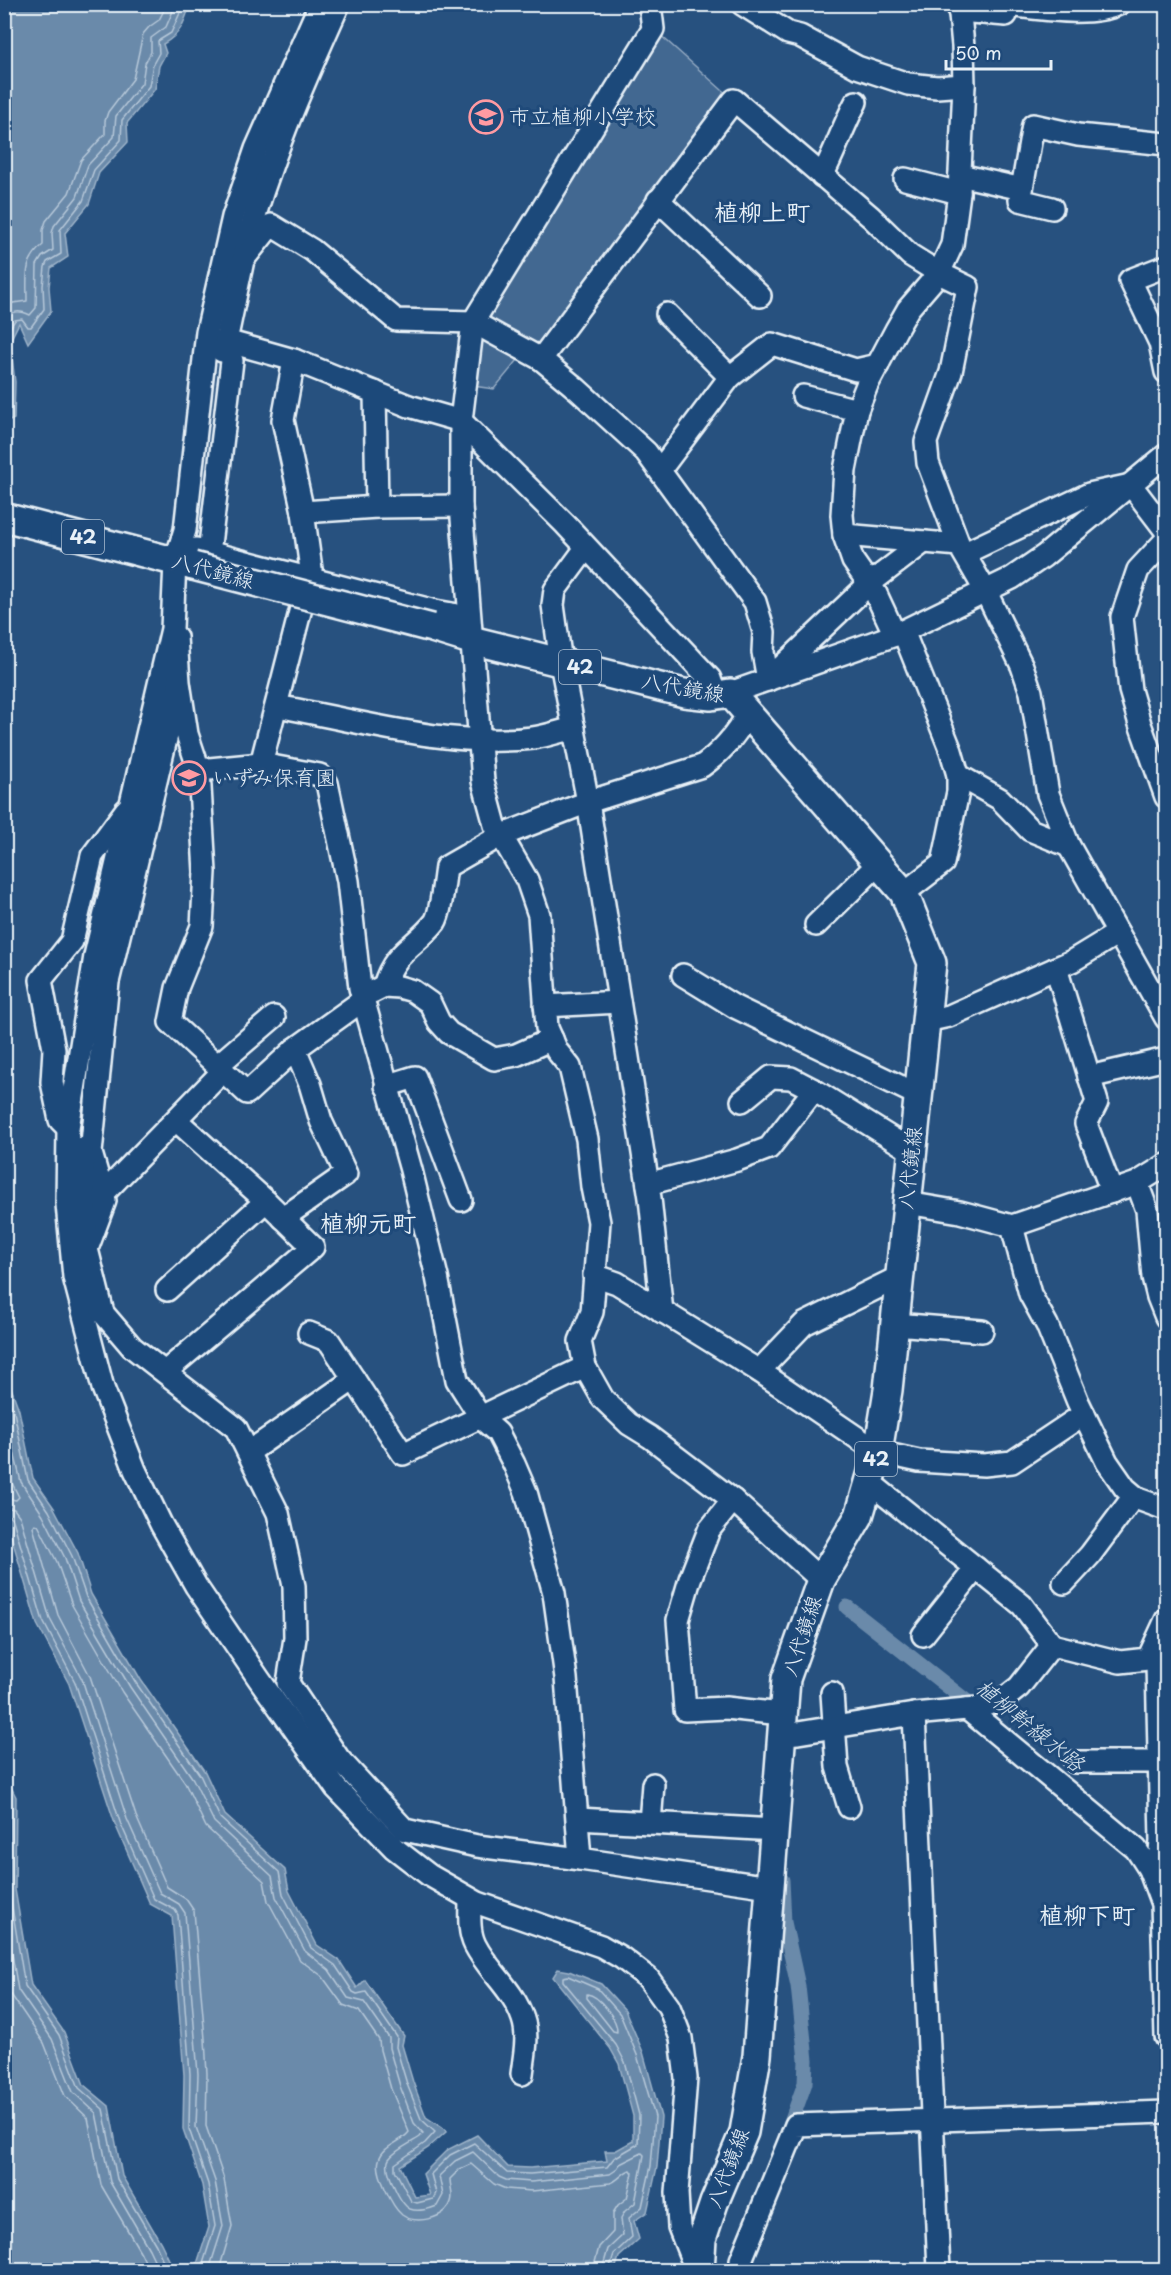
<svg xmlns="http://www.w3.org/2000/svg" width="1171" height="2275" font-family="'Playpen Sans','Klee One',sans-serif">
<style>
.green{fill:#436891;stroke:#96acc4;stroke-width:1.5}
.water{fill:#6b8aaa;stroke:#9db3c9;stroke-width:1.5}
.lines{fill:none;stroke-linecap:round;stroke-linejoin:round}
.shore{stroke:#b6c8d9;stroke-width:1.5}
.canal{stroke:#6b8aaa;stroke-width:15}
.minor-casing{stroke:#e8f1f8;stroke-width:26}
.major-casing{stroke:#e8f1f8;stroke-width:32}
.minor{stroke:#1f4a7a;stroke-width:21}
.major{stroke:#1f4a7a;stroke-width:27}
.major-bridge-casing{stroke:#e8f1f8;stroke-width:32;stroke-linecap:butt}
.major-bridge{stroke:#1f4a7a;stroke-width:27}
.labels{text-anchor:middle;stroke-width:6;stroke-linejoin:round;paint-order:stroke}
.shield{fill:#1f4a7a;stroke:#acbfd2;stroke-width:1.5}
.shield-label{font-size:20px;font-weight:bold;fill:#e8f1f8}
.poi-label{font-size:21px;fill:#e8f1f8;stroke:#1f4a7a;text-anchor:start}
.street-label{font-size:21px;fill:#e8f1f8;stroke:#1f4a7a}
.water-label{font-size:22px;font-style:italic;fill:#d5e2ec;stroke:#1f4a7a}
.quarter-label{font-size:24px;font-weight:bold;fill:#e8f1f8;stroke:#1f4a7a}
</style>
<rect width="100%" height="100%" fill="#27517f"/>
<filter id="ink" filterUnits="userSpaceOnUse"><feTurbulence type="fractalNoise" baseFrequency=".0167" numOctaves="2"/><feDisplacementMap in="SourceGraphic" scale="12" xChannelSelector="R" yChannelSelector="G"/><feConvolveMatrix kernelMatrix="1 2 1 2 8 2 1 2 1" color-interpolation-filters="sRGB"/></filter>
<g filter="url(#ink)">
<polygon class="green" points="658,33 731,98 541,354 522,355 494,389 473,386 484,320"/>
<g class="water">
<path d="M5 4 190 5C184 23 181 34 163 44L166 53 159 66 155 89 127 123 128 142 99 173 89 204 65 233 68 257 51 268 49 287 51 311 28 343 19 323 10 341 15 382 14 419 5 423Z"/>
<polygon points="5,1371 19,1410 33,1478 54,1508 78,1553 91,1594 141,1680 205,1772 225,1815 285,1870 289,1891 317,1945 339,1960 357,1988 365,1980 404,2036 402,2045 413,2082 426,2117 447,2131 428,2148 400,2166 415,2197 430,2195 423,2174 447,2150 477,2135 508,2167 530,2168 607,2161 605,2151 615,2151 633,2141 633,2116 619,2064 610,2048 553,1977 558,1969 569,1971 601,1984 625,2010 643,2052 661,2117 657,2167 647,2212 634,2221 639,2239 619,2257 615,2270 195,2270 209,2227 202,2185 183,2129 184,2075 172,1916 150,1904 115,1824 69,1684 37,1624 5,1515"/>
<polygon points="4,1773 16,1797 15,1889 31,1985 64,2032 84,2085 109,2106 122,2176 161,2243 174,2270 5,2270"/>
</g>
<g class="lines">
<g class="shore">
<path d="M4 307 13 303 27 301C27 277 23 261 43 245V230L46 221 69 193 81 160 105 134V121L108 112 133 79 143 34 149 27 159 20 167 4"/>
<path d="M4 322C11 310 19 310 30 315L36 308 37 265 42 257 53 250 52 233 54 226 77 197 88 165 114 137 116 116 142 83 145 63 151 52V38L166 27 176 4"/>
<polyline points="4,338 15,320 22,319 28,327 31,327 44,309 43,286 45,267 47,262 61,254 60,230 83,201 94,170 121,140 122,120 149,86 153,64 159,53 158,41 171,33 184,4"/>
<polyline points="4,345 9,382 8,414 4,417"/>
<polyline points="4,1388 14,1412 28,1480 49,1511 72,1556 86,1597 136,1683 200,1775 220,1818 279,1872 283,1894 311,1948 335,1965 353,1992 357,1994 366,1992 397,2037 396,2047 407,2084 421,2119 435,2132 425,2143 395,2164 395,2170 411,2201 417,2203 433,2199 436,2193 431,2174 450,2155 474,2143 507,2173 530,2174 607,2167 614,2158 638,2144 639,2115 625,2062 616,2045 563,1981 563,1977 568,1976 598,1989 620,2014 637,2055 655,2117 651,2166 642,2207 629,2218 632,2237 614,2254 609,2270"/>
<path d="M4 1409 21 1482 43 1515 65 1558 79 1601 130 1687 193 1779 214 1822 272 1876 276 1897 305 1951 329 1970 348 1998 364 2002 389 2038V2048L400 2086 414 2123 423 2133 420 2137C411 2143 395 2150 389 2159 383 2168 400 2204 410 2209 418 2212 430 2209 437 2206L443 2195 439 2176 455 2161 473 2152 499 2177 506 2180 531 2182 610 2174 616 2170 620 2164 642 2153 644 2155 635 2203 625 2211 621 2218 623 2235 608 2249 602 2270"/>
<polyline points="4,1449 12,1483 19,1497 16,1500 4,1498"/>
<polyline points="4,1507 14,1509 20,1517 50,1619 82,1679 127,1819 160,1893 179,1904 185,1913 198,2074 196,2127 215,2181 223,2226 209,2270"/>
<polyline points="4,1515 10,1516 13,1520 43,1621 75,1682 120,1822 154,1899 175,1910 178,1915 190,2074 189,2129 208,2184 215,2226 201,2270"/>
<polyline points="4,1787 10,1799 9,1889 25,1986 59,2035 79,2088 103,2109 117,2179 156,2245 167,2270"/>
<polyline points="4,1906 18,1990 52,2039 73,2092 96,2113 110,2182 149,2249 159,2270"/>
<polyline points="4,1964 10,1993 44,2043 65,2096 88,2118 101,2185 141,2253 149,2270"/>
<path d="M587 1994C599 1995 618 2020 617 2032L613 2031 587 1998Z"/>
<path d="M219 2270 232 2226 224 2179 206 2126 207 2074 205 2039 194 1911 186 1899 167 1887 136 1816 90 1676 58 1615 33 1527 35 1524 38 1525 57 1562 72 1605 122 1692 185 1783 206 1827 264 1881 268 1901 300 1960 322 1976 343 2005 359 2011 379 2040 380 2050 391 2089 409 2132C401 2143 383 2145 379 2160 375 2172 392 2207 402 2215 416 2225 445 2219 451 2202 454 2194 450 2187 450 2179L460 2169 471 2164 494 2184 506 2189 532 2191 610 2183C619 2181 623 2171 631 2170L633 2173 627 2198 618 2205 613 2213V2232L599 2247 593 2270"/>
</g>
<g class="canal">
<polyline points="847,1607 979,1711"/>
<polyline points="782,1880 784,1922 798,1986 806,2060 805,2083 787,2133"/>
</g>
<defs>
<g id="minor">
<polyline points="320,4 256,149 233,217 207,332 185,530 175,562 172,629 95,956 68,1128 67,1204 74,1277 103,1388 135,1470 161,1524 196,1586 259,1679 336,1788 394,1848 429,1875 478,1903 601,1946 622,1958 648,1978 669,2007 681,2038 686,2078 677,2193 679,2227 696,2270"/>
<polyline points="650,4 653,29 473,322 461,421 461,506 483,781 495,825 527,880 539,915 547,1028 557,1051 570,1067 587,1139 592,1187 599,1222 592,1312 580,1341 585,1367 603,1399 629,1424 650,1437 733,1500 821,1580"/>
<polyline points="742,4 788,33 800,36 857,67 908,84 937,87 964,85"/>
<path d="M959 11 1006 15V5C1038 8 1089 18 1119 4"/>
<polyline points="960,175 1022,189 1033,125 1078,135 1166,144"/>
<path d="M822 176C835 152 843 126 856 102"/>
<polyline points="905,179 959,193"/>
<polyline points="1022,189 1020,200 1052,208"/>
<polyline points="658,200 760,296"/>
<path d="M244 253C267 166 302 86 339 4"/>
<polyline points="1166,266 1130,280 1160,343 1166,372"/>
<polyline points="667,314 730,377"/>
<polyline points="222,351 226,341 294,360 409,406 461,421 565,524 710,679 713,688 711,696"/>
<polyline points="541,359 734,100 871,217 910,255 939,273 968,287 951,372 926,442 928,463 959,545"/>
<polyline points="375,392 377,507"/>
<polyline points="803,396 857,410"/>
<polyline points="660,470 730,377 772,344 856,370 878,365"/>
<polyline points="303,512 377,507 461,506"/>
<polyline points="844,535 959,545 985,590 1022,666 1031,692 1048,794 1069,846 1166,1018"/>
<polyline points="1166,540 1138,570 1122,617 1130,690 1140,724 1166,797"/>
<polyline points="586,548 555,590 553,605 561,663 588,802 650,1198 662,1312"/>
<polyline points="196,549 435,611 469,617"/>
<polyline points="209,553 232,361 226,341 243,260 271,225 312,250 396,320 473,322 541,359 577,389 646,452 755,602 764,632 763,652 768,680"/>
<polyline points="965,553 1089,494 1131,485 1166,531"/>
<polyline points="903,631 951,751 958,775 958,792 943,863 904,893"/>
<polyline points="895,635 876,594 853,561 844,535 842,515 845,470 857,410 867,385 896,330 908,309 939,273 952,245 959,193 964,85 963,46 959,4"/>
<polyline points="176,637 179,682 187,734 199,770 261,764 320,775 327,783 348,881 360,988 411,1170 437,1277 457,1380 481,1418 498,1433 514,1464 526,1492 554,1593 566,1678 580,1859 770,1887"/>
<polyline points="773,675 869,584 924,542"/>
<polyline points="177,693 108,982 91,1153 105,1201 87,1249 103,1313 132,1347 236,1428 278,1513 294,1586 295,1638 288,1683 339,1759 405,1830 477,1846 580,1859"/>
<polyline points="730,693 895,635 1012,578 1044,556 1166,455"/>
<path d="M277 706C358 721 451 748 533 738 547 736 561 731 574 728"/>
<polyline points="261,764 311,569 303,512 283,420 294,360"/>
<polyline points="199,770 205,872 202,926 177,988 170,1022 247,1093 295,1049 363,1000"/>
<polyline points="958,775 1000,799 1030,830 1069,846"/>
<polyline points="816,925 879,863"/>
<polyline points="1056,968 1097,1102 1086,1124 1112,1192"/>
<polyline points="683,975 735,1007 918,1095"/>
<path d="M384 986C395 950 414 948 435 922 441 913 444 880 446 867L500 836 588 802 702 766C722 752 736 735 748 714"/>
<polyline points="372,992 384,986 399,987 413,991 430,1003 439,1022 449,1033 494,1059 516,1055 552,1039"/>
<polyline points="545,1006 619,1002"/>
<polyline points="926,1021 949,1016 1072,961 1118,933"/>
<polyline points="218,1065 274,1017"/>
<polyline points="1089,1077 1166,1059"/>
<polyline points="386,1086 415,1077 461,1200"/>
<polyline points="742,1101 771,1077 791,1078 814,1090"/>
<polyline points="68,1128 60,1120 52,1082 54,1049 41,980 72,941 92,856 126,810"/>
<polyline points="82,1148 87,1243"/>
<polyline points="1137,1183 1147,1210 1153,1277 1158,1297 1166,1317"/>
<polyline points="648,1184 737,1160 769,1148 814,1090 912,1151"/>
<polyline points="104,1193 223,1071"/>
<polyline points="907,1203 960,1212 1012,1226 1137,1183 1166,1165"/>
<polyline points="283,1218 346,1174 321,1121 310,1084 295,1049"/>
<polyline points="1012,1226 1030,1294 1047,1325 1078,1402 1107,1462 1125,1488 1138,1499 1166,1509"/>
<polyline points="594,1275 617,1283 759,1371 878,1452 919,1461 984,1465 1012,1462 1084,1414"/>
<polyline points="167,1290 266,1201"/>
<polyline points="895,1324 982,1331"/>
<polyline points="309,1333 329,1341 403,1454 585,1367"/>
<polyline points="759,1371 804,1324 899,1277"/>
<polyline points="165,1372 313,1247 266,1201 176,1120"/>
<polyline points="249,1452 354,1379"/>
<polyline points="869,1482 1022,1605 1052,1645"/>
<polyline points="733,1500 709,1530 690,1579 678,1620 685,1710 726,1708 782,1714"/>
<polyline points="1064,1583 1090,1555 1134,1496"/>
<polyline points="923,1635 976,1568"/>
<polyline points="832,1693 837,1767 849,1807"/>
<polyline points="967,1709 1136,1849 1149,1869 1162,1904 1166,2037"/>
<polyline points="914,1714 939,2270"/>
<polyline points="783,1734 798,1733 914,1714 977,1708 1005,1698 1019,1687 1052,1645 1120,1662 1148,1659 1166,1620"/>
<polyline points="1075,1762 1159,1762"/>
<polyline points="578,1819 775,1830"/>
<polyline points="650,1823 653,1784"/>
<polyline points="1149,1869 1159,1862 1161,1841 1157,1662"/>
<path d="M470 1899C470 1914 468 1931 475 1945 488 1971 514 1990 523 2019 529 2036 524 2057 522 2074"/>
<polyline points="745,2270 741,2260 796,2125 1166,2112"/>
</g>
<g id="major">
<polyline points="4,517 193,566"/>
<polyline points="432,628 471,640 684,693 711,696 730,693 904,893 932,963 888,1390 878,1452 859,1516 821,1580 786,1679 757,2056 744,2132 714,2203 702,2239 700,2270"/>
</g>
</defs>
<use href="#minor" class="minor-casing"/>
<use href="#major" class="major-casing"/>
<use href="#minor" class="minor"/>
<use href="#major" class="major"/>
<defs>
<polyline id="major-bridge" points="193,566 432,628"/>
</defs>
<use href="#major-bridge" class="major-bridge-casing"/>
<use href="#major-bridge" class="major-bridge"/>
</g>
</g>
<defs>
<symbol id="school-ring" viewBox="-11 -11 22 22"><circle r="9.5" fill="#1f4a7a" stroke="#ff9aa2" stroke-width="1.5"/><path d="M0-5L7-2L0 1L-7-2ZM-4 1L0 2.5L4 1V4Q0 6-4 4Z" fill="#ff9aa2"/></symbol>
</defs>
<g fill-rule="evenodd">
<use href="#school-ring" x="467" y="98" width="38" height="38"/>
<use href="#school-ring" x="170" y="759" width="38" height="38"/>
</g>
<g class="labels">
<g class="shield">
<rect x="62" y="520" width="42" height="34" rx="4.5"/>
<rect x="559" y="650" width="42" height="34" rx="4.5"/>
<rect x="855" y="1442" width="42" height="34" rx="4.5"/>
</g>
<g class="shield-label">
<text x="83" y="544">42</text>
<text x="580" y="674">42</text>
<text x="876" y="1466">42</text>
</g>
<g class="poi-label">
<text x="509" y="124">市立植柳小学校</text>
<text x="212" y="785">いずみ保育園</text>
</g>
<g class="street-label">
<text transform="translate(213 571) rotate(15)" y="7">八代鏡線</text>
<text transform="translate(683 688) rotate(10)" y="7">八代鏡線</text>
<text transform="translate(910 1168) rotate(-84)" y="7">八代鏡線</text>
<text transform="translate(802 1636) rotate(-72)" y="7">八代鏡線</text>
<text transform="translate(728 2168) rotate(-69)" y="7">八代鏡線</text>
</g>
<g class="water-label">
<text transform="translate(1030 1725) rotate(39)" y="8">植柳幹線水路</text>
</g>
<g class="quarter-label">
<text x="762" y="221">植柳上町</text>
<text x="368" y="1232">植柳元町</text>
<text x="1087" y="1924">植柳下町</text>
</g>
</g>
<rect width="1171" height="2275" fill="none" stroke="#1f4a7a" stroke-width="24"/>
<rect x="12" y="12" width="1147" height="2251" fill="none" stroke="#e8f1f8" stroke-width="2" filter="url(#ink)"/>
<path d="M946 60v9h105v-9" fill="none" stroke="#e8f1f8" stroke-width="3"/>
<text x="955" y="60" font-size="18" fill="#e8f1f8" stroke="#1f4a7a" stroke-width="4.5" paint-order="stroke">50 m</text>
</svg>
